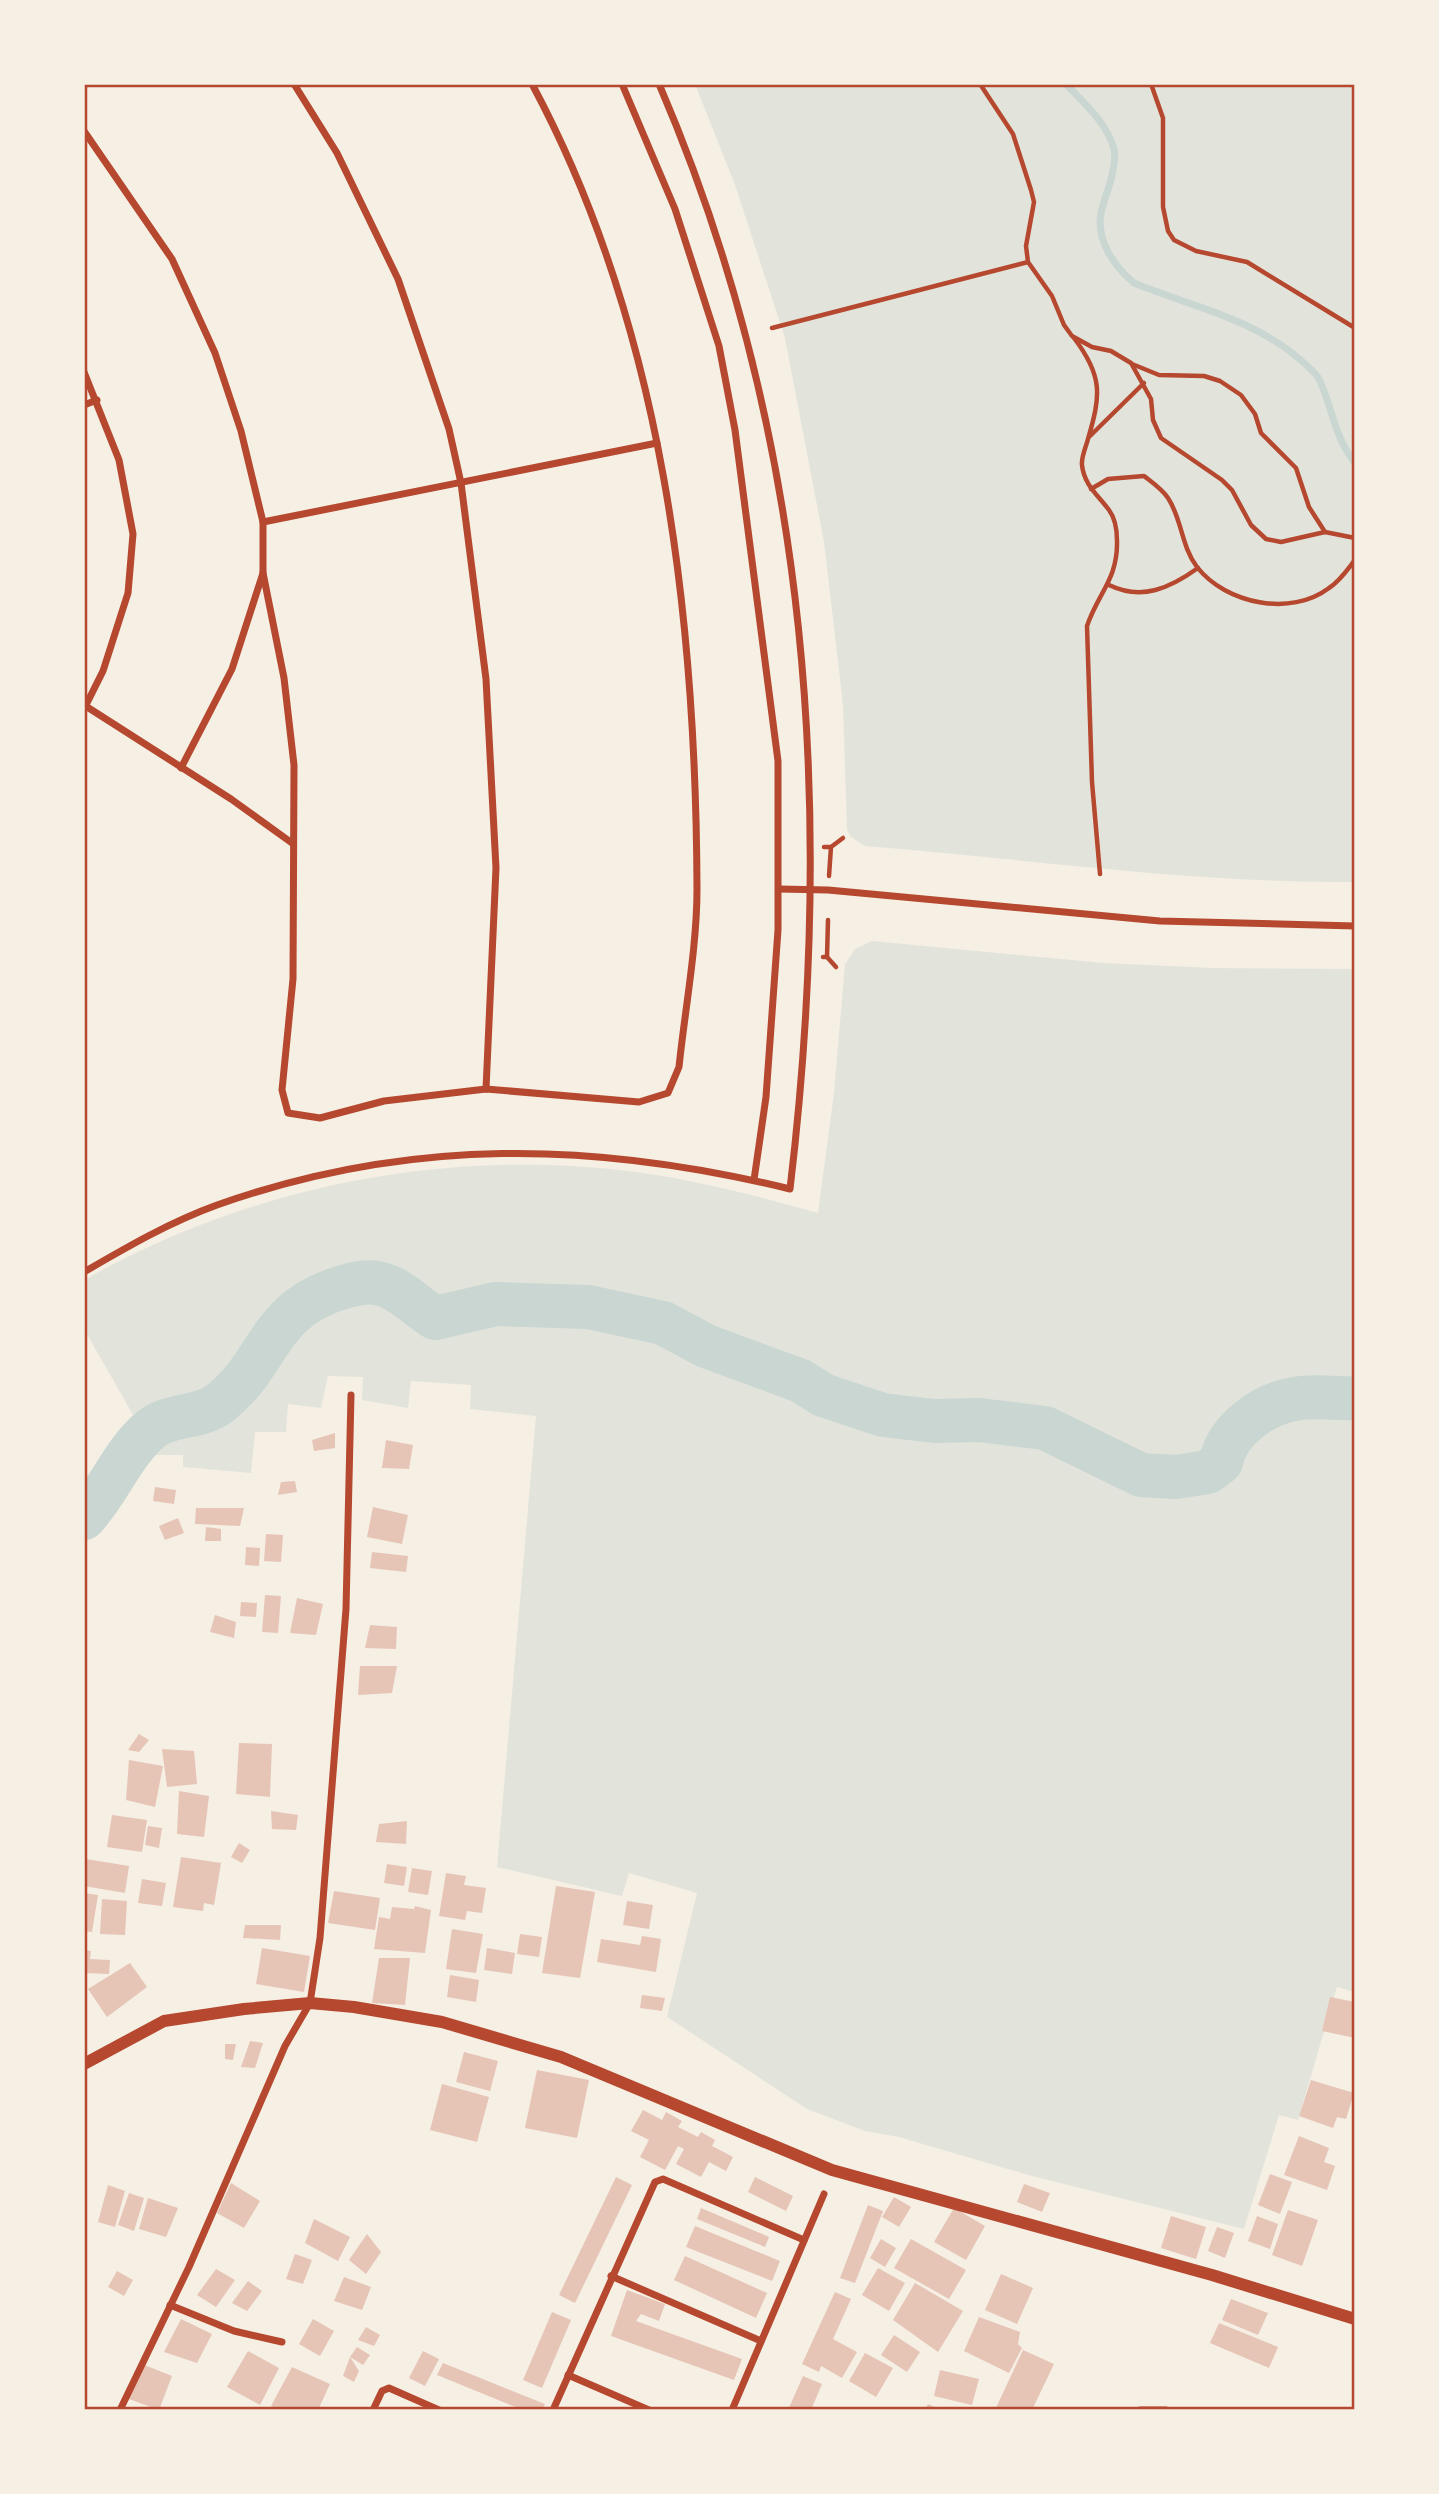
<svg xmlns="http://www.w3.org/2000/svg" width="1439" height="2494" font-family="'Noto Sans',sans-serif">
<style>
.green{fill:#e2e4dc}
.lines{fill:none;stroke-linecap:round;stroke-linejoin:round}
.stream{stroke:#c9d6d2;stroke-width:7}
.river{stroke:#c9d6d2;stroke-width:44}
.building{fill:#e6c5b7}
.path{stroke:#b5482f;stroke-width:4.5}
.minor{stroke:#b5482f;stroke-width:7}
.tertiary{stroke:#b5482f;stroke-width:12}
.neatline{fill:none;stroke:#b5482f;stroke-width:2.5}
</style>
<rect width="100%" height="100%" fill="#f6efe4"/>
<g class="green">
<path d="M695 84H1355V882C1191 883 1028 859 865 846L851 837 847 830 843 705 824 542 785 338 735 185Z"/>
<path d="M872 941 1103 963 1214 968 1355 969V1992L1337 1987 1298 2120 1279 2115 1244 2229 1032 2176 899 2137 865 2131 807 2109 667 2017 697 1893 629 1873 622 1896 497 1867 536 1416 470 1409 471 1385 411 1381 408 1408 362 1400 363 1377 328 1376 321 1408 288 1404 286 1432H255L251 1473 183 1467V1455H156L84 1329V1280C243 1190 429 1151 611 1169 682 1176 750 1194 818 1213L834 1093 845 964 855 949Z"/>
</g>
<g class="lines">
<path class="stream" d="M1066 84C1084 103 1107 123 1114 149 1116 156 1114 164 1113 170 1111 185 1104 198 1101 213 1096 241 1114 266 1134 283 1193 307 1256 319 1304 363 1309 368 1316 373 1319 379 1333 408 1333 435 1355 463"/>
<path class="river" d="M84 1518C109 1491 123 1452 151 1429 171 1413 200 1419 220 1403 271 1363 266 1311 340 1288 353 1284 367 1280 381 1284 400 1288 418 1308 435 1318L496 1304 588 1307 663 1323 706 1346 801 1381 823 1395 883 1415 934 1421 979 1420 1045 1428 1141 1475 1176 1477 1208 1472 1221 1462C1227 1430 1263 1404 1295 1399 1314 1395 1336 1399 1355 1398"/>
</g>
<g class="building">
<polygon points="335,1433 335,1448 314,1451 312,1440"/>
<polygon points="386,1440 413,1445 409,1469 382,1468"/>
<polygon points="295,1481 297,1492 278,1495 281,1482"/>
<polygon points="155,1487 176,1490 174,1504 153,1501"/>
<polygon points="373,1507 408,1515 402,1544 367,1537"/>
<polygon points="196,1508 244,1508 240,1526 195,1524"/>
<polygon points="178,1518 184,1533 165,1540 159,1526"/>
<polygon points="206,1527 221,1529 221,1541 205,1541"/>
<polygon points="266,1534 283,1535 281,1562 264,1561"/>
<polygon points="246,1547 260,1548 259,1566 245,1565"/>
<polygon points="372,1552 408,1556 406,1572 370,1568"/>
<polygon points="265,1595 281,1596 278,1633 262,1632"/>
<polygon points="297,1598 323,1604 316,1635 290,1633"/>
<polygon points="241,1602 257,1603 256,1617 240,1616"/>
<polygon points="215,1615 236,1622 234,1638 210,1632"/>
<polygon points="370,1625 397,1627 396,1649 365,1648"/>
<polygon points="360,1666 397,1666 392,1693 358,1695"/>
<polygon points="139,1734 149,1740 139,1752 128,1750"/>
<polygon points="239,1743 272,1744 270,1797 236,1794"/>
<polygon points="162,1749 194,1751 197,1784 167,1787"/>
<polygon points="129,1760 163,1766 155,1807 126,1800"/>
<polygon points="179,1791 209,1796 204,1837 177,1834"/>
<polygon points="271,1811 298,1815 296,1830 272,1829"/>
<polygon points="112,1815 147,1820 142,1852 107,1847"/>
<polygon points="407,1821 406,1844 376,1842 379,1824"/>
<polygon points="148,1826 162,1828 159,1848 145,1845"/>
<polygon points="239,1843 250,1850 242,1863 231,1857"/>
<polygon points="181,1857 221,1863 214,1905 204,1903 203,1911 173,1907"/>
<polygon points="86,1859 129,1866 125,1893 84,1886"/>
<polygon points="387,1864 407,1867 404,1886 384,1883"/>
<polygon points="412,1868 432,1871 428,1895 408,1892"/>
<polygon points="446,1873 466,1876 464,1885 486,1888 482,1913 467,1911 465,1920 439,1916"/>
<polygon points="142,1879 166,1883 162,1906 138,1903"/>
<polygon points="556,1886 595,1892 580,1978 542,1973"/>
<polygon points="334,1891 380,1898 375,1930 328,1923"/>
<polygon points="84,1893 98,1895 92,1932 84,1931"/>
<polygon points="102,1899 127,1901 125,1935 100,1934"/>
<polygon points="627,1901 653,1905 649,1929 623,1925"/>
<polygon points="415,1906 431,1910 425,1953 374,1949 379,1917 390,1919 392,1907 414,1909"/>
<polygon points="245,1925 281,1925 280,1940 243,1938"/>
<polygon points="452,1929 483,1934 476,1973 446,1969"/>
<polygon points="520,1934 542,1937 539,1957 517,1954"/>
<polygon points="642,1936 661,1939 656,1972 597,1962 601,1939 640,1945"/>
<polygon points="262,1948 310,1956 304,1992 256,1984"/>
<polygon points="487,1948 515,1953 512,1974 484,1970"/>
<polygon points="84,1950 91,1951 90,1959 110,1960 109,1974 84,1973"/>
<polygon points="379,1958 410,1958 405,2005 372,2003"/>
<polygon points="130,1963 147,1987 107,2017 88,1989"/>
<polygon points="450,1975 479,1980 476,2002 447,1997"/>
<polygon points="642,1995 665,1998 662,2011 640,2008"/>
<polygon points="1330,1997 1355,2002 1355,2038 1322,2031"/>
<polygon points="250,2041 263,2043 255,2068 241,2067"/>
<polygon points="225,2044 236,2044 233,2060 225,2059"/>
<polygon points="464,2052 498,2061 490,2091 456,2082"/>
<polygon points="537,2070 589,2080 577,2138 525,2128"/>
<polygon points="1311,2080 1354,2093 1346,2119 1337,2117 1333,2128 1299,2116"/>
<polygon points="442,2084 489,2097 477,2142 430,2130"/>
<polygon points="643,2110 662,2120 666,2112 682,2121 678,2127 698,2137 701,2132 715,2140 712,2146 733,2157 726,2171 709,2162 701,2177 676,2164 684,2149 678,2146 665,2170 640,2157 649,2140 631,2131"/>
<polygon points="1299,2136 1329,2148 1324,2162 1335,2166 1327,2190 1284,2175"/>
<polygon points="1270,2174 1292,2182 1280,2214 1258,2205"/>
<polygon points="616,2177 632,2185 575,2303 559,2295"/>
<polygon points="755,2177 793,2196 786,2211 748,2192"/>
<polygon points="231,2183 260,2201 244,2228 217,2213"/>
<polygon points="1024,2184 1050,2193 1042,2212 1017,2202"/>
<polygon points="108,2185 125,2191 115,2227 98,2222"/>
<polygon points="129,2193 144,2198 134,2231 118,2225"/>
<polygon points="894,2197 911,2207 899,2227 882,2217"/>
<polygon points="148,2198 178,2208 166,2237 139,2229"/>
<polygon points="868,2205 883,2211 855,2283 840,2278"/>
<polygon points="701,2208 769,2237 765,2247 697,2219"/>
<polygon points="954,2208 985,2226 966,2260 934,2242"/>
<polygon points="1288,2210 1318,2220 1302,2266 1272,2255"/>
<polygon points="1171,2216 1206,2227 1196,2259 1161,2248"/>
<polygon points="1257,2216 1278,2224 1270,2249 1248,2241"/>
<polygon points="314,2219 350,2237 338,2261 305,2243"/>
<polygon points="695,2226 780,2261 772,2281 686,2247"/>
<polygon points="1217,2227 1234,2233 1225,2258 1208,2251"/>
<polygon points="367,2234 381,2252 366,2274 349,2260"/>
<polygon points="881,2239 896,2248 885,2267 870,2258"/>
<polygon points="911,2239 966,2270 949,2299 894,2268"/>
<polygon points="295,2254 312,2260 303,2284 286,2279"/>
<polygon points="685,2256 767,2293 756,2318 674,2280"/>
<polygon points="878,2268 905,2283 889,2311 862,2295"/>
<polygon points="216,2269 235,2280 216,2307 197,2295"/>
<polygon points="117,2271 133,2280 124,2296 108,2287"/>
<polygon points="1001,2274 1033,2288 1017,2324 985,2310"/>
<polygon points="344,2277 371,2287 362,2310 334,2301"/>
<polygon points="248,2281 262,2291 247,2311 232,2303"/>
<polygon points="915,2283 963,2311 938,2352 893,2320"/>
<polygon points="627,2290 665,2304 659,2321 641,2314 636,2321 742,2359 734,2380 611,2336"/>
<polygon points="835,2292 851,2299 833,2339 857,2352 842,2378 821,2366 819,2372 802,2364"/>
<polygon points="1231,2299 1268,2313 1258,2335 1222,2320"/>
<polygon points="552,2312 571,2320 542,2388 523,2380"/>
<polygon points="979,2317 1020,2332 1018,2344 1022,2348 1009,2373 964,2351"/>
<polygon points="181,2319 212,2334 197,2363 164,2352"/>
<polygon points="313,2319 334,2331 320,2356 299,2344"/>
<polygon points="1219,2323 1278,2347 1269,2368 1210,2343"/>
<polygon points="366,2327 380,2335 374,2346 358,2340"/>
<polygon points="894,2335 920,2352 907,2372 881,2355"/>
<polygon points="357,2347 370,2355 363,2365 350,2357"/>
<polygon points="1023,2350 1054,2364 1032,2410 995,2410"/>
<polygon points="248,2351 279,2368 260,2405 227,2387"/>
<polygon points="423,2351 439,2359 425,2386 409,2378"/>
<polygon points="865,2353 893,2368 876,2397 849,2381"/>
<polygon points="350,2357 359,2371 354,2382 343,2376"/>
<polygon points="443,2363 545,2404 542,2410 523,2410 437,2375"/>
<polygon points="142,2364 172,2376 159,2410 129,2399"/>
<polygon points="292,2367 330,2384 318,2410 279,2410 271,2406"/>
<polygon points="940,2370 979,2379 972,2405 934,2396"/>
<polygon points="803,2376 822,2384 811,2410 788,2410"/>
<polygon points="928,2404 941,2410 925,2410"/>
</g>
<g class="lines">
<g class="path">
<polyline points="980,84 1013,134 1031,190 1034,202 1026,246 1028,262 1052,296 1064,325 1072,336 1092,347 1111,351 1131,363 1151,399 1153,420 1161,438 1222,480 1232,490 1251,525 1266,539 1281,542 1325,532 1355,538"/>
<polyline points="1151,84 1163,118 1163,207 1168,231 1174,240 1196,251 1247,262 1355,328"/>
<polyline points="772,328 1028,262"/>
<path d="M1074 338C1103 376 1101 395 1088 439 1086 447 1081 457 1082 465 1084 485 1098 495 1109 510 1115 518 1117 531 1117 541 1118 579 1098 593 1087 626L1092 782 1100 874"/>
<polyline points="1132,364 1159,375 1204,376 1220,381 1241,395 1255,414 1261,433 1296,468 1309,507 1325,532"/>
<polyline points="1090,436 1144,383"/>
<path d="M1091 489 1108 479 1144 476C1153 483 1162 489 1168 498 1182 519 1181 546 1197 567 1226 604 1291 617 1329 588 1340 581 1347 570 1355 560"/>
<path d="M1109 585C1142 601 1170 588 1198 568"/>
<polyline points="824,847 831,847 829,876"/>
<polyline points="831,847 843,838"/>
<polyline points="823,957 827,957 828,920"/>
<polyline points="827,957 836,967"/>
</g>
<g class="minor">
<polyline points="294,84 337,153 398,279 449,429 461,483 486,679 496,868 486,1089"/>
<polyline points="622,84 675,209 719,346 735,430 778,761 778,930 766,1097 754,1180"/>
<polyline points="84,131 172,259 215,353 241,431 263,522 263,573 232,669 181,768"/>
<polyline points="84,372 119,460 133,534 128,593 103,671 84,709"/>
<polyline points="84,405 97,400"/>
<polyline points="263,522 657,443"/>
<path d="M263 573 284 678 294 765 293 979 282 1090 288 1113 320 1118 384 1101 486 1089 639 1102 668 1093 679 1067C685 1009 697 947 697 889 696 616 663 328 532 84"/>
<polyline points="84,705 231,799 292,843"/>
<polyline points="779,889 828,890 1160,921 1355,926"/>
<path d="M84 1272C127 1247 170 1222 217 1205 409 1137 594 1141 790 1189 835 812 811 437 659 84"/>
<polyline points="611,2276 761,2341"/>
<polyline points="170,2305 234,2331 282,2342"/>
<polyline points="568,2375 649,2410"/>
<polyline points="120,2410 189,2267 285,2046 310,2003 320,1938 346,1609 351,1395"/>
<polyline points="373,2410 382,2391 389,2388 439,2410"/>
<polyline points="553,2410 655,2182 663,2179 804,2240"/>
<polyline points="732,2410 824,2194"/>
<polyline points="1140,2410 1166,2410"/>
</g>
<polyline class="tertiary" points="84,2064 164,2021 244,2009 310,2003 354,2007 442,2022 561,2057 832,2170 1212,2275 1355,2319"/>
</g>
<rect width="1439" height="2494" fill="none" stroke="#f6efe4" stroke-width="172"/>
<rect x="86" y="86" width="1267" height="2322" class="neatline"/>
</svg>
